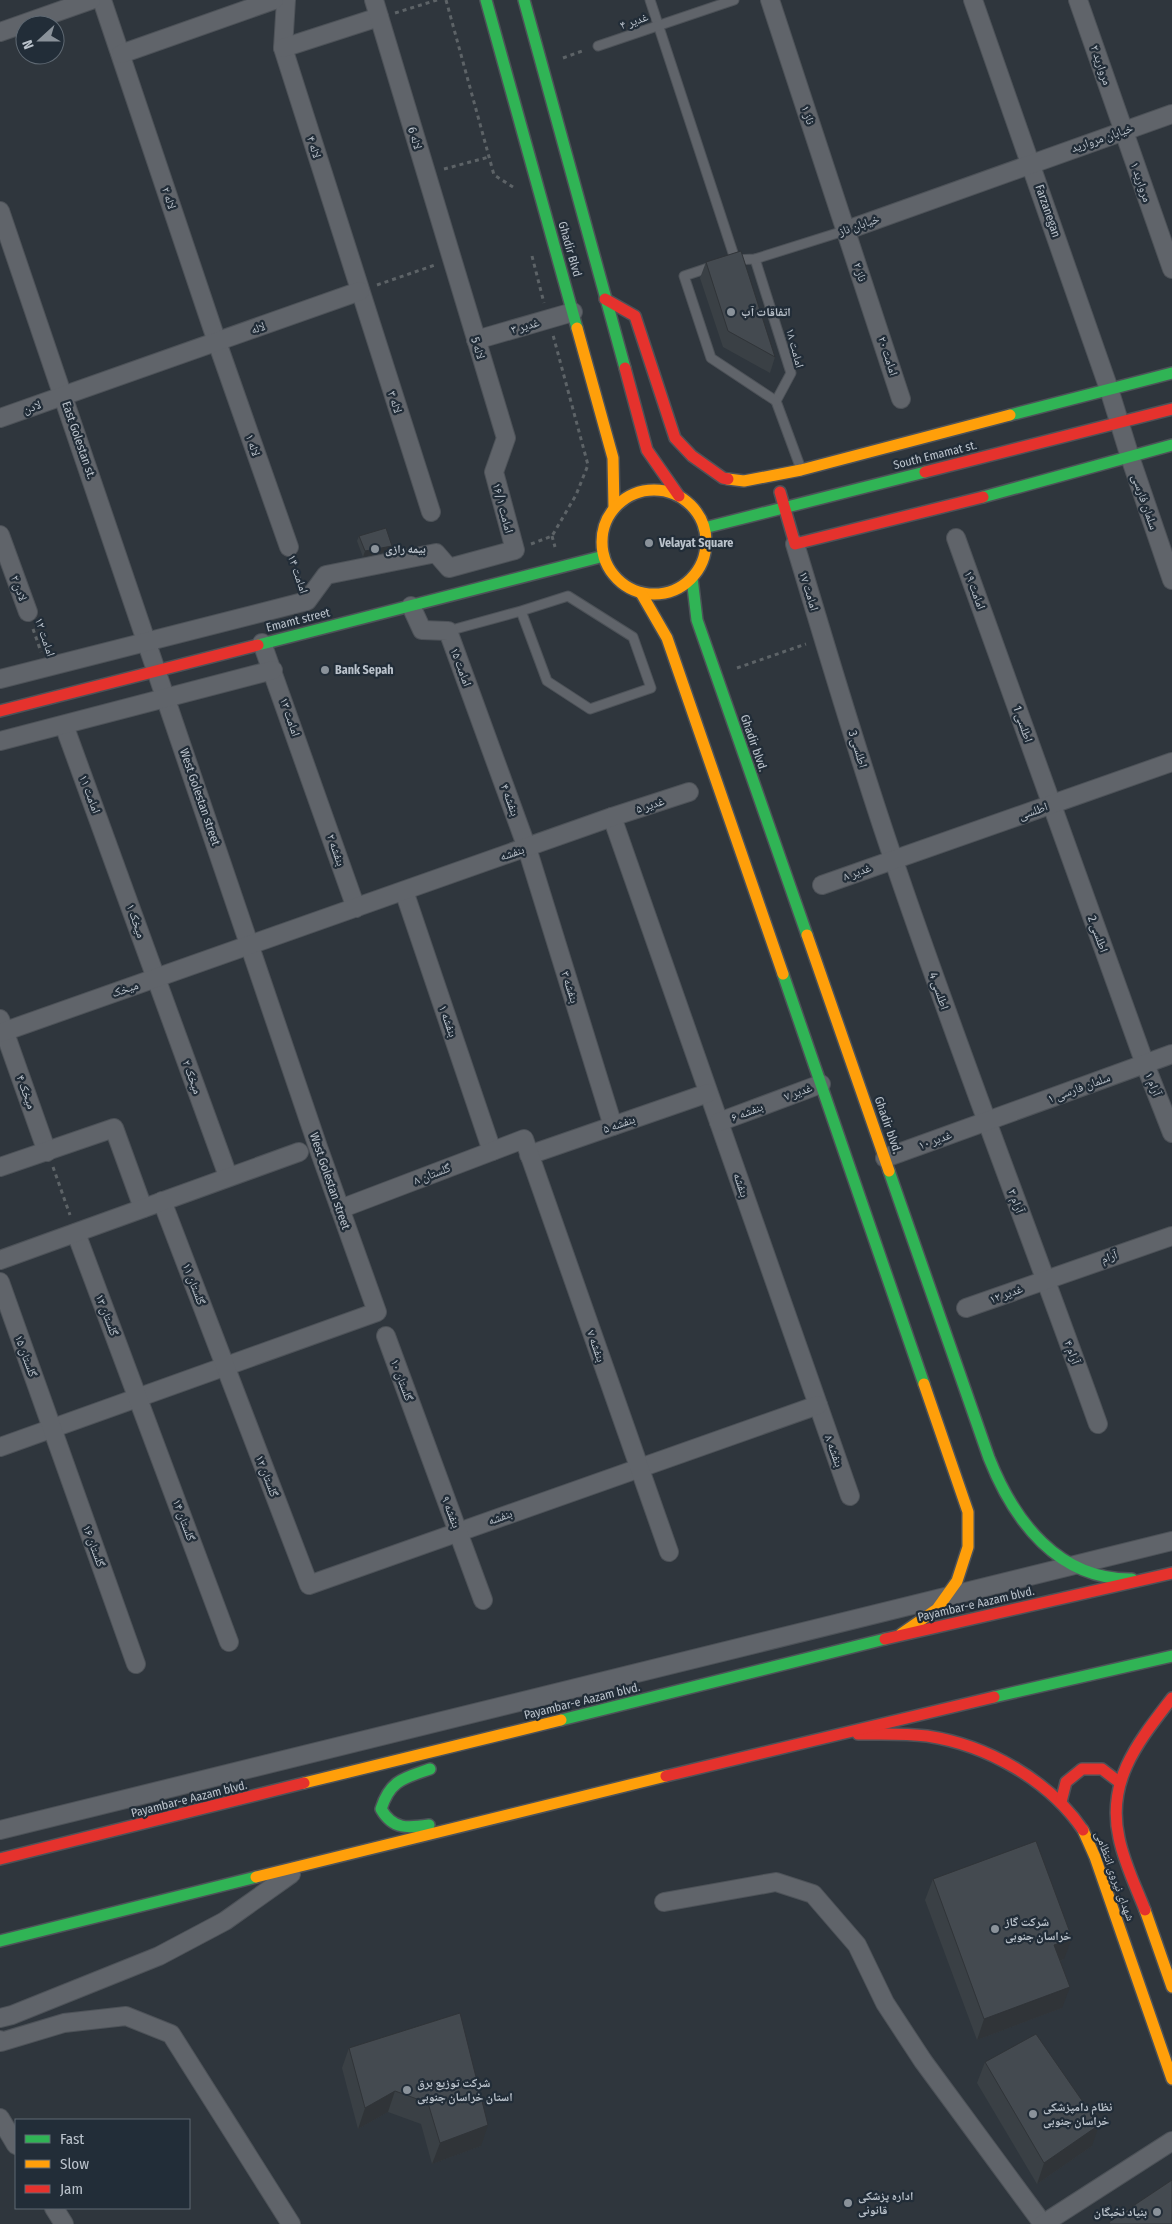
<svg xmlns="http://www.w3.org/2000/svg" width="1172" height="2224" font-family="'Fira Sans Condensed','Noto Naskh Arabic',sans-serif">
<style>
.lines{fill:none;stroke-linecap:round;stroke-linejoin:round}
.lane-casing{stroke:#4d5258;stroke-width:11}
.street-casing{stroke:#4d5258;stroke-width:20}
.fast-casing{stroke:#4d5258;stroke-width:14}
.slow-casing{stroke:#4d5258;stroke-width:14}
.jam-casing{stroke:#4d5258;stroke-width:14}
.path{stroke:#5d6367;stroke-width:3;stroke-dasharray:4 4;stroke-linecap:butt}
.lane{stroke:#60646a;stroke-width:9}
.street{stroke:#60646a;stroke-width:18}
.fast{stroke:#30b455;stroke-width:11}
.slow{stroke:#ff9f0a;stroke-width:11}
.jam{stroke:#e5322d;stroke-width:11}
.wall{fill:#3a4045}
.shaded-wall{fill:#303438}
.building{fill:#444a50;stroke:#303438}
.poi-dot{fill:#8a929a;stroke:#222d38;stroke-width:2}
.labels{text-anchor:middle;stroke-width:4.5;stroke-linejoin:round;paint-order:stroke}
.street-label{font-size:12px;fill:#bbc3cc;stroke:#222d38}
.poi-label{font-size:12px;font-weight:bold;fill:#bbc3cc;stroke:#222d38;text-anchor:start}
</style>
<rect width="100%" height="100%" fill="#2f363d"/>
<g class="lines">
<defs>
<g id="lane">
<polyline points="650,0 735,259"/>
<polyline points="598,46 734,0"/>
<polyline points="755,259 791,373 776,401 801,469"/>
<polyline points="734,260 755,259 847,230"/>
<polyline points="714,266 684,276 711,358 776,401"/>
<polyline points="448,631 521,611 547,681 590,709 651,688 633,637 568,596 521,611"/>
</g>
<g id="street">
<polyline points="102,0 217,342 289,547"/>
<polyline points="286,0 283,48 431,512"/>
<polyline points="770,0 901,399"/>
<polyline points="973,0 1109,389 1130,457 1172,580"/>
<polyline points="1078,0 1172,269"/>
<polyline points="0,32 91,0"/>
<polyline points="283,48 379,17"/>
<polyline points="121,54 274,0"/>
<polyline points="0,211 318,1147 377,1312 0,1447"/>
<polyline points="847,230 1172,114"/>
<polyline points="476,340 573,312"/>
<polyline points="0,418 360,291"/>
<polyline points="0,535 28,612"/>
<polyline points="956,538 1145,1064 1172,1133"/>
<path d="M795 544C827 650 858 757 894 861 958 1050 1031 1236 1098 1424"/>
<polyline points="411,606 422,630 448,631 527,848 613,1126"/>
<polyline points="262,643 356,908"/>
<polyline points="0,679 307,601 326,575 436,553 449,568 515,550 494,472 506,438 374,0"/>
<polyline points="64,725 228,1176"/>
<polyline points="0,741 273,670"/>
<polyline points="612,817 850,1496"/>
<polyline points="822,885 1172,762"/>
<polyline points="404,891 492,1151"/>
<polyline points="0,1019 47,1152"/>
<polyline points="0,1033 612,817 689,792"/>
<polyline points="719,1122 821,1084"/>
<polyline points="529,1155 708,1093"/>
<polyline points="885,1158 1172,1054"/>
<polyline points="0,1167 114,1128 143,1208"/>
<polyline points="162,1201 309,1585 818,1405"/>
<polyline points="340,1209 524,1139 669,1552"/>
<polyline points="76,1233 229,1642"/>
<polyline points="0,1260 299,1152"/>
<polyline points="0,1282 136,1664"/>
<polyline points="966,1308 1172,1236"/>
<polyline points="386,1336 483,1600"/>
<polyline points="0,1830 1172,1541"/>
<polyline points="664,1902 776,1882 813,1894 857,1945 885,2003 923,2061 1043,2224"/>
<polyline points="0,2018 12,2015 159,1956 225,1921 291,1874"/>
<polyline points="0,2040 1,2042 64,2023 126,2016 171,2034 291,2224"/>
<polyline points="0,2118 16,2145"/>
<polyline points="54,2208 64,2224"/>
<polyline points="1043,2224 1172,2141"/>
</g>
<g id="fast">
<polyline points="486,0 577,328"/>
<polyline points="524,0 625,368"/>
<polyline points="1010,415 1172,373"/>
<polyline points="983,497 1172,445"/>
<polyline points="704,528 925,472"/>
<polyline points="692,578 697,620 807,935"/>
<polyline points="258,645 604,556"/>
<polyline points="783,974 924,1384"/>
<path d="M889 1171 989 1458C1014 1521 1058 1580 1132 1579"/>
<polyline points="994,1697 1172,1656"/>
<polyline points="561,1720 885,1639"/>
<path d="M429 1825C408 1828 393 1830 381 1809 390 1780 404 1778 430 1769"/>
<polyline points="0,1941 256,1877"/>
</g>
<g id="slow">
<polyline points="577,328 613,458 614,508"/>
<polyline points="728,479 744,481 801,470 1010,415"/>
<circle cx="654" cy="542" r="52"/>
<polyline points="641,593 667,638 783,974"/>
<polyline points="807,935 889,1171"/>
<polyline points="901,1634 937,1609 957,1581 968,1547 968,1512 924,1384"/>
<polyline points="304,1783 561,1720"/>
<polyline points="1083,1830 1095,1857 1172,2079"/>
<polyline points="256,1877 666,1776"/>
<polyline points="1145,1910 1172,1987"/>
</g>
<g id="jam">
<polyline points="605,299 635,316 675,438 692,456 723,478 728,479"/>
<polyline points="625,368 647,450 679,496"/>
<polyline points="925,472 1172,409"/>
<polyline points="780,492 795,544 983,497"/>
<polyline points="0,711 258,645"/>
<polyline points="885,1639 1172,1573"/>
<path d="M858 1734C881 1734 904 1733 927 1736 987 1745 1049 1780 1083 1830"/>
<polyline points="666,1776 994,1697"/>
<polyline points="1061,1802 1066,1782 1082,1769 1102,1769 1119,1782"/>
<polyline points="0,1859 304,1783"/>
<path d="M1145 1910C1136 1887 1124 1863 1119 1838 1106 1780 1139 1741 1172 1698"/>
</g>
</defs>
<use href="#lane" class="lane-casing"/>
<use href="#street" class="street-casing"/>
<use href="#fast" class="fast-casing"/>
<use href="#slow" class="slow-casing"/>
<use href="#jam" class="jam-casing"/>
<g class="path">
<polyline points="446,0 494,175 513,187"/>
<polyline points="395,13 437,0"/>
<polyline points="563,58 585,50"/>
<polyline points="444,169 489,157"/>
<polyline points="532,256 544,303"/>
<polyline points="377,285 435,265"/>
<polyline points="552,536 555,547"/>
<polyline points="531,544 552,536 576,495 588,465 553,335"/>
<polyline points="294,562 300,580"/>
<polyline points="33,629 41,652"/>
<polyline points="737,668 806,644"/>
<polyline points="53,1167 70,1215"/>
</g>
<use href="#lane" class="lane"/>
<use href="#street" class="street"/>
<use href="#fast" class="fast"/>
<use href="#slow" class="slow"/>
<use href="#jam" class="jam"/>
</g>
<g class="wall">
<polygon points="706,262 775,357 770,373 723,347 700,278"/>
<polygon points="359,536 390,551 363,557 357,541"/>
<polygon points="933,1879 1064,1959 1060,1961 1062,2008 977,2040 925,1900"/>
<polygon points="460,2013 481,2146 432,2164 421,2124 388,2112 358,2129 342,2068 349,2048"/>
<polygon points="985,2062 1092,2146 1037,2184 977,2083"/>
</g>
<g class="shaded-wall">
<polygon points="392,546 390,551 363,557 365,551"/>
<polygon points="1072,1938 1064,1959 1046,1966 1054,1945"/>
<polygon points="1070,1987 1062,2008 977,2040 984,2019"/>
<polygon points="395,2091 388,2112 358,2129 365,2108"/>
<polygon points="488,2125 481,2146 432,2164 440,2143"/>
<polygon points="1099,2125 1092,2146 1037,2184 1044,2163"/>
</g>
<g class="building">
<polygon points="741,251 775,357 728,331 706,262"/>
<polygon points="386,528 392,546 365,551 359,536"/>
<polygon points="1036,1841 1072,1938 1054,1945 1070,1987 984,2019 933,1879"/>
<polygon points="460,2013 488,2125 440,2143 428,2103 395,2091 365,2108 349,2048"/>
<polygon points="1036,2034 1099,2125 1044,2163 985,2062"/>
<polygon points="1172,2180 1172,2224 1110,2224 1109,2222"/>
</g>
<g class="poi-dot">
<circle cx="731" cy="312" r="5"/>
<circle cx="649" cy="543" r="5"/>
<circle cx="375" cy="549" r="5"/>
<circle cx="325" cy="670" r="5"/>
<circle cx="995" cy="1929" r="5"/>
<circle cx="407" cy="2090" r="5"/>
<circle cx="1033" cy="2114" r="5"/>
<circle cx="848" cy="2203" r="5"/>
<circle cx="1157" cy="2212" r="5"/>
</g>
<g class="labels">
<g class="street-label">
<text transform="translate(634 21) rotate(-19)" y="4">غدیر ۴</text>
<text transform="translate(1101 65) rotate(71)" y="4">مروارید ۲</text>
<text transform="translate(808 115) rotate(72)" y="4">ناز ۱</text>
<text transform="translate(415 138) rotate(73)" y="4">لاله 6</text>
<text transform="translate(1102 138) rotate(-19)" y="4">خیابان مروارید</text>
<text transform="translate(314 147) rotate(72)" y="4">لاله ۴</text>
<text transform="translate(1141 182) rotate(71)" y="4">مروارید ۱</text>
<text transform="translate(169 198) rotate(72)" y="4">لاله ۲</text>
<text transform="translate(1048 211) rotate(71)" y="4">Farzanegan</text>
<text transform="translate(859 225) rotate(-19)" y="4">خیابان ناز</text>
<text transform="translate(570 249) rotate(74)" y="4">Ghadir Blvd</text>
<text transform="translate(860 272) rotate(72)" y="4">ناز ۲</text>
<text transform="translate(525 326) rotate(-16)" y="4">غدیر ۳</text>
<text transform="translate(258 328) rotate(-19)" y="4">لاله</text>
<text transform="translate(478 348) rotate(73)" y="4">لاله 5</text>
<text transform="translate(795 348) rotate(75)" y="4">امامت ۱۸</text>
<text transform="translate(888 356) rotate(72)" y="4">امامت ۲۰</text>
<text transform="translate(395 402) rotate(72)" y="4">لاله ۳</text>
<text transform="translate(32 407) rotate(-19)" y="4">لادن</text>
<text transform="translate(79 440) rotate(71)" y="4">East Golestan st.</text>
<text transform="translate(253 445) rotate(71)" y="4">لاله ۱</text>
<text transform="translate(935 455) rotate(-14)" y="4">South Emamat st.</text>
<text transform="translate(1145 502) rotate(71)" y="4">سلمان فارسی</text>
<text transform="translate(503 508) rotate(75)" y="4">امامت ۱۶/۱</text>
<text transform="translate(298 574) rotate(71)" y="4">امامت ۱۴</text>
<text transform="translate(19 588) rotate(70)" y="4">لادن ۲</text>
<text transform="translate(975 590) rotate(70)" y="4">امامت ۱۹</text>
<text transform="translate(809 591) rotate(73)" y="4">امامت ۱۷</text>
<text transform="translate(298 620) rotate(-14)" y="4">Emamt street</text>
<text transform="translate(45 637) rotate(71)" y="4">امامت ۱۲</text>
<text transform="translate(461 667) rotate(70)" y="4">امامت ۱۵</text>
<text transform="translate(290 717) rotate(71)" y="4">امامت ۱۳</text>
<text transform="translate(1023 724) rotate(71)" y="4">اطلسی 1</text>
<text transform="translate(754 743) rotate(71)" y="4">Ghadir blvd.</text>
<text transform="translate(858 749) rotate(73)" y="4">اطلسی 3</text>
<text transform="translate(90 794) rotate(70)" y="4">امامت ۱۱</text>
<text transform="translate(200 797) rotate(71)" y="4">West Golestan street</text>
<text transform="translate(510 800) rotate(70)" y="4">بنفشه ۴</text>
<text transform="translate(650 805) rotate(-18)" y="4">غدیر ۵</text>
<text transform="translate(1033 811) rotate(-19)" y="4">اطلسی</text>
<text transform="translate(336 850) rotate(71)" y="4">بنفشه ۲</text>
<text transform="translate(512 853) rotate(-19)" y="4">بنفشه</text>
<text transform="translate(857 872) rotate(-20)" y="4">غدیر ۸</text>
<text transform="translate(136 921) rotate(71)" y="4">میخک ۱</text>
<text transform="translate(1098 934) rotate(70)" y="4">اطلسی 2</text>
<text transform="translate(570 987) rotate(73)" y="4">بنفشه ۳</text>
<text transform="translate(125 989) rotate(-19)" y="4">میخک</text>
<text transform="translate(939 991) rotate(71)" y="4">اطلسی 4</text>
<text transform="translate(448 1021) rotate(71)" y="4">بنفشه ۱</text>
<text transform="translate(192 1077) rotate(70)" y="4">میخک ۲</text>
<text transform="translate(1153 1084) rotate(68)" y="4">آرام ۱</text>
<text transform="translate(1079 1088) rotate(-20)" y="4">سلمان فارسی ۱</text>
<text transform="translate(26 1092) rotate(70)" y="4">میخک ۴</text>
<text transform="translate(798 1092) rotate(-20)" y="4">غدیر ۷</text>
<text transform="translate(747 1112) rotate(-21)" y="4">بنفشه ۶</text>
<text transform="translate(619 1124) rotate(-19)" y="4">بنفشه ۵</text>
<text transform="translate(888 1125) rotate(71)" y="4">Ghadir blvd.</text>
<text transform="translate(935 1140) rotate(-20)" y="4">غدیر ۱۰</text>
<text transform="translate(432 1174) rotate(-21)" y="4">گلستان ۸</text>
<text transform="translate(330 1181) rotate(71)" y="4">West Golestan street</text>
<text transform="translate(741 1185) rotate(71)" y="4">بنفشه</text>
<text transform="translate(1016 1201) rotate(69)" y="4">آرام ۳</text>
<text transform="translate(1109 1257) rotate(-19)" y="4">آرام</text>
<text transform="translate(194 1284) rotate(69)" y="4">گلستان ۱۱</text>
<text transform="translate(1006 1294) rotate(-20)" y="4">غدیر ۱۲</text>
<text transform="translate(107 1315) rotate(69)" y="4">گلستان ۱۳</text>
<text transform="translate(596 1346) rotate(71)" y="4">بنفشه ۷</text>
<text transform="translate(1072 1352) rotate(70)" y="4">آرام ۴</text>
<text transform="translate(26 1356) rotate(70)" y="4">گلستان ۱۵</text>
<text transform="translate(402 1380) rotate(70)" y="4">گلستان ۱۰</text>
<text transform="translate(834 1451) rotate(70)" y="4">بنفشه ۸</text>
<text transform="translate(267 1476) rotate(69)" y="4">گلستان ۱۲</text>
<text transform="translate(451 1512) rotate(69)" y="4">بنفشه ۹</text>
<text transform="translate(500 1517) rotate(-20)" y="4">بنفشه</text>
<text transform="translate(184 1520) rotate(70)" y="4">گلستان ۱۴</text>
<text transform="translate(94 1546) rotate(70)" y="4">گلستان ۱۶</text>
<text transform="translate(976 1604) rotate(-13)" y="4">Payambar-e Aazam blvd.</text>
<text transform="translate(582 1701) rotate(-14)" y="4">Payambar-e Aazam blvd.</text>
<text transform="translate(189 1799) rotate(-14)" y="4">Payambar-e Aazam blvd.</text>
<text transform="translate(1115 1876) rotate(70)" y="4">شهدای نیروی انتظامی</text>
</g>
<g class="poi-label">
<text x="741" y="316">اتفاقات آب</text>
<text x="659" y="547">Velayat Square</text>
<text x="385" y="553">بیمه رازی</text>
<text x="335" y="674">Bank Sepah</text>
<text x="1005" y="1926">شرکت گاز<tspan x="1005" dy="14">خراسان جنوبی</tspan></text>
<text x="417" y="2087">شرکت توزیع برق<tspan x="417" dy="14">استان خراسان جنوبی</tspan></text>
<text x="1043" y="2111">نظام دامپزشکی<tspan x="1043" dy="14">خراسان جنوبی</tspan></text>
<text x="858" y="2200">اداره پزشکی<tspan x="858" dy="14">قانونی</tspan></text>
<text x="1147" y="2216" text-anchor="end">بنیاد نخبگان</text>
</g>
</g>
<rect x="15" y="2119" width="175" height="90" fill="#222d38" stroke="#5f6973"/>
<rect x="25" y="2135" width="25" height="8" fill="#30b455" stroke="#5f6973"/>
<text x="60" y="2144" font-size="15" fill="#bbc3cc">Fast</text>
<rect x="25" y="2160" width="25" height="8" fill="#ff9f0a" stroke="#5f6973"/>
<text x="60" y="2169" font-size="15" fill="#bbc3cc">Slow</text>
<rect x="25" y="2185" width="25" height="8" fill="#e5322d" stroke="#5f6973"/>
<text x="60" y="2194" font-size="15" fill="#bbc3cc">Jam</text>
<g transform="translate(40 40) rotate(249)"><circle r="24" fill="#222d38" stroke="#5f6973"/>
<path d="M0-4L9 19L0 12L-9 19Z" fill="#8a929a"/>
<text y="-8" font-size="14" font-weight="bold" text-anchor="middle" fill="#bbc3cc">N</text>
</g>
</svg>
